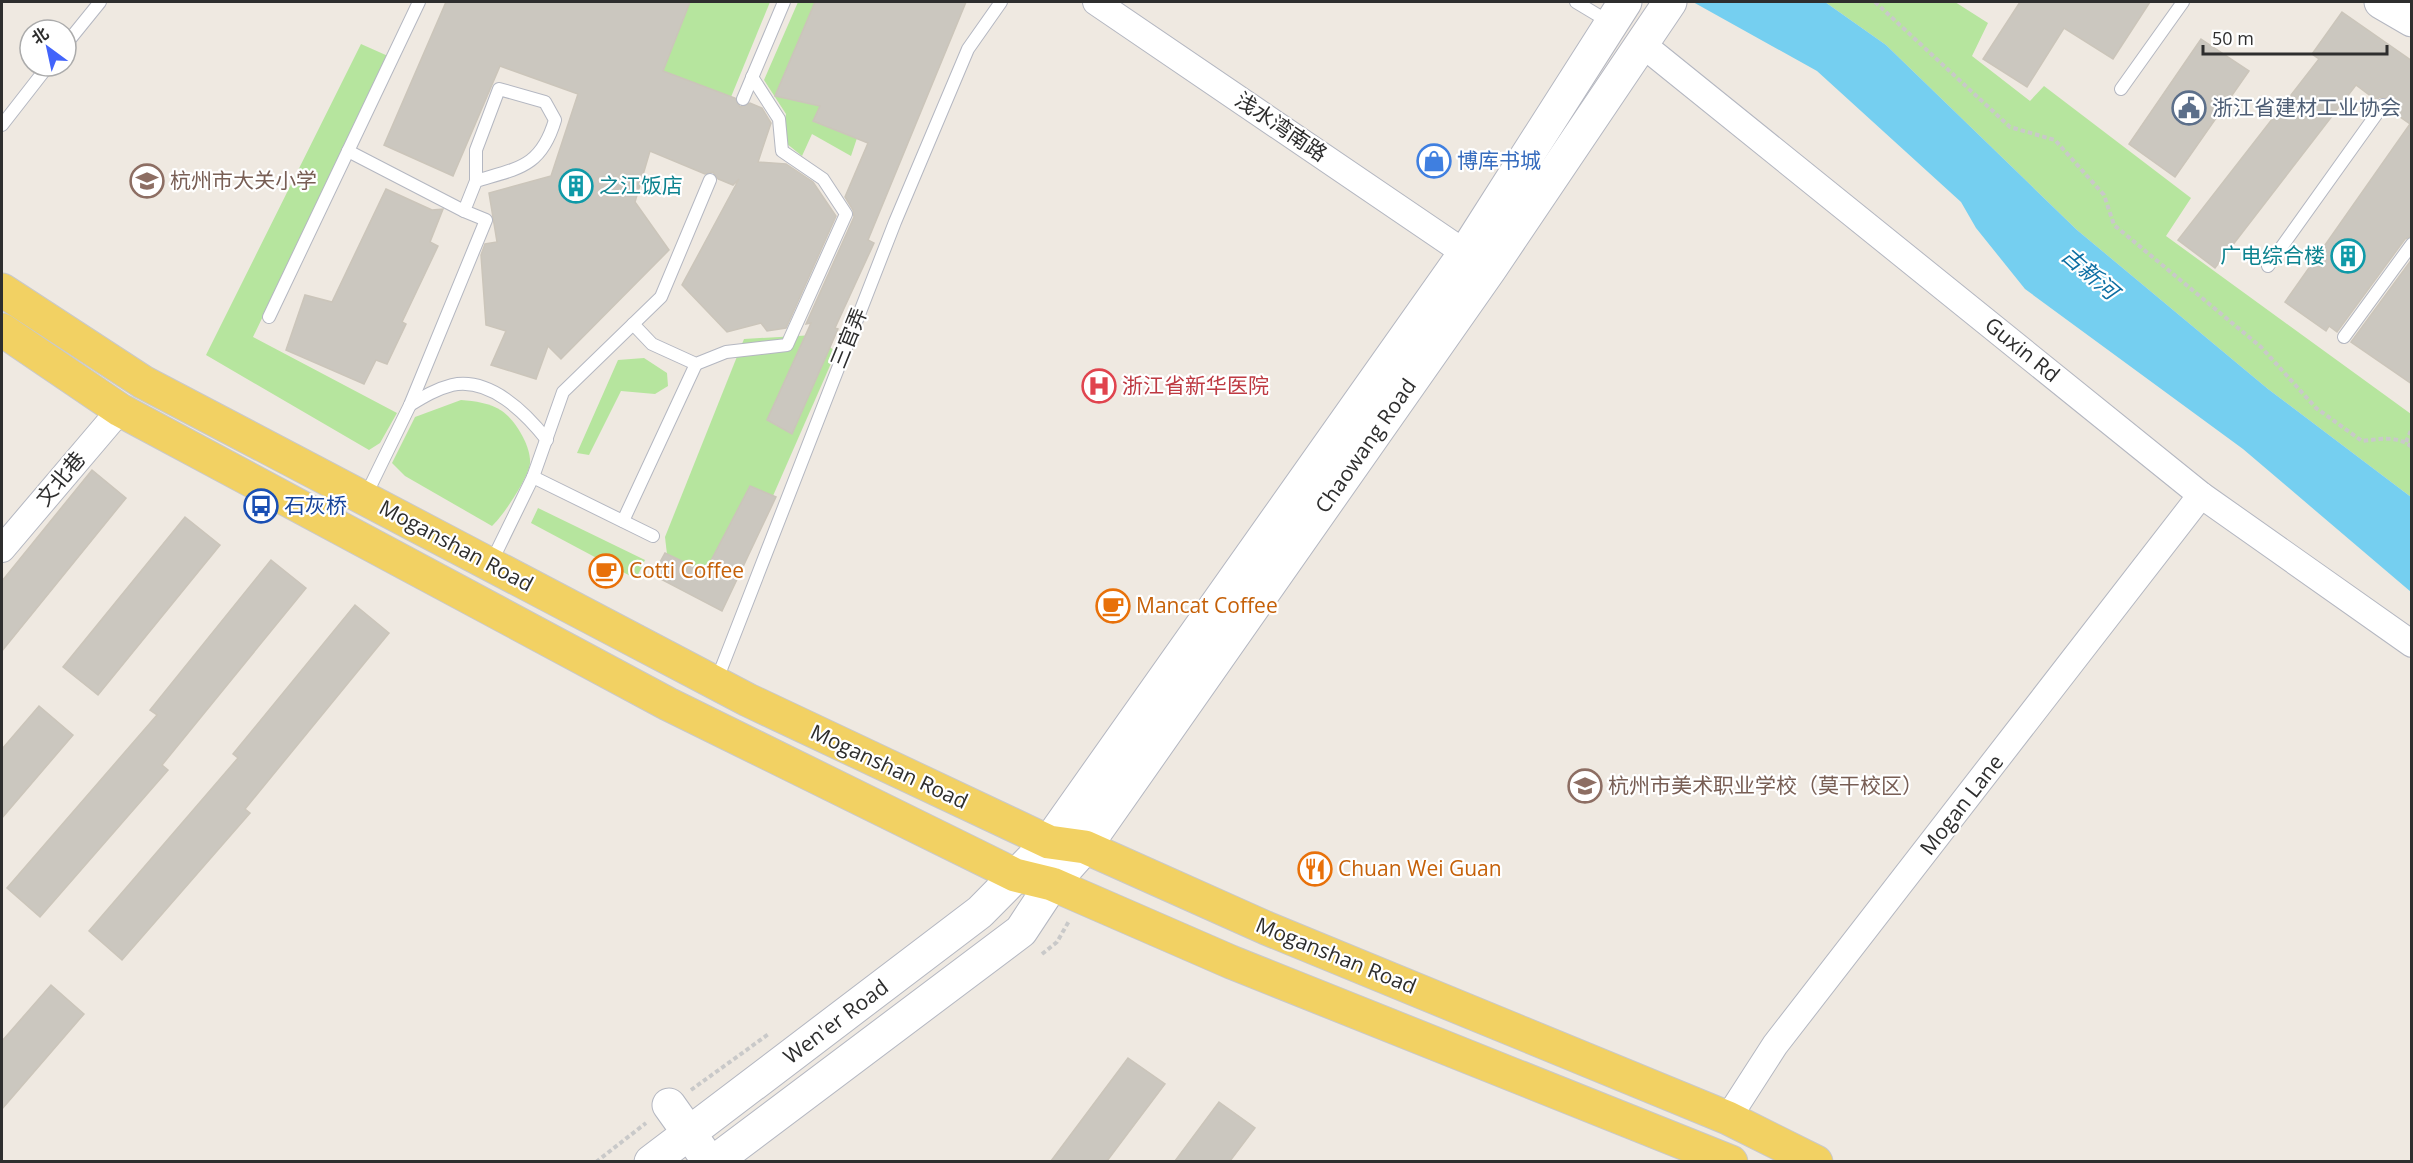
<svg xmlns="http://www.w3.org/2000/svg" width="2413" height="1163" font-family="'Open Sans','Noto Sans SC',sans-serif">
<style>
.green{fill:#b6e59e}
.water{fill:#75cff0}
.building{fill:#cbc7bf;stroke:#cbc5ba;stroke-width:1.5}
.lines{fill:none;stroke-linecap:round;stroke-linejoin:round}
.lane-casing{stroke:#b4b7c1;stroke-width:14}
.street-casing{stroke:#b4b7c1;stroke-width:28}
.secondary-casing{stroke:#b4b7c1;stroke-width:35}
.primary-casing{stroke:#c9c9c9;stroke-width:35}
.path{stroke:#c9c9c9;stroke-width:4;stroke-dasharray:4.5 3;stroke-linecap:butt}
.lane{stroke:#fff;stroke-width:12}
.street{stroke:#fff;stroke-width:26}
.secondary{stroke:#fff;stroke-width:33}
.primary{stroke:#f2d163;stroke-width:33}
.labels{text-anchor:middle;stroke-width:4.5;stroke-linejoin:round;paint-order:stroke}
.service-label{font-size:21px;fill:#4e5e75;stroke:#fff;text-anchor:start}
.street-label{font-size:21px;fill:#2e2e2e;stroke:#fff}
.shop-label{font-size:21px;fill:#366cbe;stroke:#fff;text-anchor:start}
.education-label{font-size:21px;fill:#785e54;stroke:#fff;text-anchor:start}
.culture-label{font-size:21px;fill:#0d838f;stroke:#fff;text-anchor:start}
.health-label{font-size:21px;fill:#be3a42;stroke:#fff;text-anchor:start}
.transit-label{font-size:21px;fill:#164399;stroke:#fff;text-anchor:start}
.food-label{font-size:21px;fill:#c56008;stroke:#fff;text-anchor:start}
.water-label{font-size:22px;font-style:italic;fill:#0d6fa3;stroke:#fff}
</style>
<rect width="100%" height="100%" fill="#efe9e1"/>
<g class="green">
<polygon points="690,2 770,2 731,97 663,71"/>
<polygon points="798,2 876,2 827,113 860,129 851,156 812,134 802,156 781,139 786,114 764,80"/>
<polygon points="1825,2 1955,2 1988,23 1972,56 2030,101 2044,86 2191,198 2166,236 2411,414 2411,497 2268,389 2077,230 1886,45"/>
<polygon points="361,44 388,56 253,337 397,413 380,443 369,450 206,355"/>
<polygon points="815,335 836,352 730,594 668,563 665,537 744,339"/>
<polygon points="644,358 667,373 668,386 655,394 621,391 589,455 577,453 618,360"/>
<path d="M461 400C475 401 490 403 502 411 515 420 531 446 530 463 529 477 503 516 492 526L405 476 392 463 415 417Z"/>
<polygon points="538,508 645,560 636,579 531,523"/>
</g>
<polygon class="water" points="1693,2 1825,2 1886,45 2077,230 2268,389 2411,497 2411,592 2243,449 2025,289 1976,228 1961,202 1817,71"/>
<g class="building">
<polygon points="446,2 690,2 663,71 735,98 740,107 750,103 762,108 771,123 758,162 786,164 813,182 836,216 786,328 767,331 761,323 727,332 682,285 739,179 733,185 718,179 713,172 705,174 650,151 635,202 669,250 561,359 548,346 536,379 491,365 506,331 486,325 481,255 485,244 497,242 489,193 551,176 578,94 500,66 453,176 384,145"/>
<polygon points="815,2 966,2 868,240 874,243 835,328 838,329 792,434 767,420 811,323 806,324 854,217 853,210 845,197 868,143 813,121 820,106 775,96"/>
<polygon points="2020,2 2150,2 2113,59 2064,28 2027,87 1983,59"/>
<polygon points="2342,12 2412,61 2412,236 2405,239 2337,332 2329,326 2326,331 2285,302 2410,124 2390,110 2391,102 2387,98 2380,97 2376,100 2356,85 2215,268 2178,240 2319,59 2312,54"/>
<polygon points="2201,39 2249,71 2175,177 2129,144"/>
<polygon points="386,189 432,210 443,209 430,242 438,246 402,322 406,324 387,364 376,360 364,384 286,350 305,295 332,302"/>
<polygon points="2412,259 2412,384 2351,342"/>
<polygon points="92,470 126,498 2,651 2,581"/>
<polygon points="750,486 776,497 722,611 653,575 665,553 705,572"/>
<polygon points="185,517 220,545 98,695 63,667"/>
<polygon points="271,560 306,588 162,765 168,770 40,917 7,888 157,715 150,710"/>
<polygon points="355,605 389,633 245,809 250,813 122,960 89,931 238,758 233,754"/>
<polygon points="39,706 73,735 2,818 2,749"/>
<polygon points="51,985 84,1014 2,1109 2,1041"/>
<polygon points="1128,1058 1165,1084 1107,1161 1051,1161"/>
<polygon points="1219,1102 1255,1128 1230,1161 1175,1161"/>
</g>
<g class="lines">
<defs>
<g id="lane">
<polyline points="1576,2 1611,23"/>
<polyline points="66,44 100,2"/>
<polyline points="2121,89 2183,2"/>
<polyline points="743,99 784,2"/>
<polyline points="2,125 48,66"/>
<polyline points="348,151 464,211"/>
<polyline points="2268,266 2383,105"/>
<polyline points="269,317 419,2"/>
<polyline points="633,324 652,344 696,364 726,352 787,345 846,214 823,179 782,151 779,119 752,77"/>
<polyline points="2344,337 2412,244"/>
<path d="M410 405C423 397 436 389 452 385 490 377 526 413 547 440"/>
<polyline points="533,477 653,536"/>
<path d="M365 497 410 405 486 220 464 211 476 181C519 168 541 167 555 120L545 102 499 89 476 150V181"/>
<polyline points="623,521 696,364"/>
<polyline points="491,563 533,477 563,392 661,297 710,180"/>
<polyline points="716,682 895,222 968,49 1001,2"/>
</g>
<g id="street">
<polyline points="1096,2 1465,253"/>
<polyline points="1642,44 2201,495 2412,644"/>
<polyline points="2,549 120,410"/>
<polyline points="1728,1118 1775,1045 2201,495"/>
</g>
<g id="secondary">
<polyline points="2381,2 2412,20"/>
<polyline points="669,1105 701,1150"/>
<polyline points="651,1162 980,912 1049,842 1465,253 1625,2"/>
<polyline points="714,1162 1021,931 1052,884 1085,847 1490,269 1670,2"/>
</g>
<g id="primary">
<polyline points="2,290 143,382 748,700 1049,842 1085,847 1266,928 1728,1118 1816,1162"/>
<polyline points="2,330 120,410 668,704 1015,875 1052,884 1231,962 1731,1162"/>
</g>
</defs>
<use href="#lane" class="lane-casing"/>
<use href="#street" class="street-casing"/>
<use href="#secondary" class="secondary-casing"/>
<use href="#primary" class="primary-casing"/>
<g class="path">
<path d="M1875 2 2010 127 2055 140 2104 195 2114 225 2261 347 2316 408 2362 441C2380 439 2397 435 2412 447"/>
<polyline points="2406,442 2412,428"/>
<polyline points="1042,954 1057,942 1069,921"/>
<polyline points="691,1090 770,1033"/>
<polyline points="596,1162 646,1123"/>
</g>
<use href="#lane" class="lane"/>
<use href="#street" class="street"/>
<use href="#secondary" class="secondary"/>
<use href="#primary" class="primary"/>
</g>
<defs>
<symbol id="civic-ring" viewBox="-11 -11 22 22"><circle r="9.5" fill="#fff" stroke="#5c6f8a" stroke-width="1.5"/><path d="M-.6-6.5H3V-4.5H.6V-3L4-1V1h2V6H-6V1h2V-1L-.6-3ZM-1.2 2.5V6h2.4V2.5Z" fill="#5c6f8a"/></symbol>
<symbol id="shop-ring" viewBox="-11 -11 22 22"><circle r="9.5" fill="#fff" stroke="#3f7fe0" stroke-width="1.5"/><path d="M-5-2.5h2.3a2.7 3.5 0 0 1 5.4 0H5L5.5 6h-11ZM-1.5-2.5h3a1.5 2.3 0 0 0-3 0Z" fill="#3f7fe0"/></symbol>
<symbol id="school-ring" viewBox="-11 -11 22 22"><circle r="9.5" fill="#fff" stroke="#8d6e63" stroke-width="1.5"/><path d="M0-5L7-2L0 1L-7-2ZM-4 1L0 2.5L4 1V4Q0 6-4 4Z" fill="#8d6e63"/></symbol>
<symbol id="building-ring" viewBox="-11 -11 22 22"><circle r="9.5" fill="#fff" stroke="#0f9aa8" stroke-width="1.5"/><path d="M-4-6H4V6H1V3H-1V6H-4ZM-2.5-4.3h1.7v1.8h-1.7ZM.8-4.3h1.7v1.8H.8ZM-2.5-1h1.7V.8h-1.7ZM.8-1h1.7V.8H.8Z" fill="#0f9aa8"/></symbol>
<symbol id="hospital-ring" viewBox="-11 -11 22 22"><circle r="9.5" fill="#fff" stroke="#e0444e" stroke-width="1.5"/><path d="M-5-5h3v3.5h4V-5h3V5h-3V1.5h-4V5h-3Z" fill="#e0444e"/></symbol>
<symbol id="bus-ring" viewBox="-11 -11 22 22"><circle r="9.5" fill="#fff" stroke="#1a4fb4" stroke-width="1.5"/><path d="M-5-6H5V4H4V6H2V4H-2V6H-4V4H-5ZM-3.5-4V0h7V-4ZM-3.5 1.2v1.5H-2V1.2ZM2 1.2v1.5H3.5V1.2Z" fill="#1a4fb4"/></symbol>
<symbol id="cafe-ring" viewBox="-11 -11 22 22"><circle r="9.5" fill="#fff" stroke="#e8710a" stroke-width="1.5"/><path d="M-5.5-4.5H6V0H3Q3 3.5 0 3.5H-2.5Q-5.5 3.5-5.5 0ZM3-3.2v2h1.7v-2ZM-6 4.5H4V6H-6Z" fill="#e8710a"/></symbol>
<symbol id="restaurant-ring" viewBox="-11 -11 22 22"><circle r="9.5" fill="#fff" stroke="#e8710a" stroke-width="1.5"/><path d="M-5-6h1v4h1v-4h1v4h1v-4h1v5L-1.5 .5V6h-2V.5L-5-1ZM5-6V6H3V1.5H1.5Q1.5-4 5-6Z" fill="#e8710a"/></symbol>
</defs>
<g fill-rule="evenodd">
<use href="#civic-ring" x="2170" y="89" width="38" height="38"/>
<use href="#shop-ring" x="1415" y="142" width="38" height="38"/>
<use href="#school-ring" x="128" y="162" width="38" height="38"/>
<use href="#building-ring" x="557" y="167" width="38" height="38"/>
<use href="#building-ring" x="2329" y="237" width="38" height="38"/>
<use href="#hospital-ring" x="1080" y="367" width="38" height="38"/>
<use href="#bus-ring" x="242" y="487" width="38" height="38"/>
<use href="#cafe-ring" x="587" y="552" width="38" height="38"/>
<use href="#cafe-ring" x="1094" y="587" width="38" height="38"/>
<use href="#school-ring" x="1566" y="767" width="38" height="38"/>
<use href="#restaurant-ring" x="1296" y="850" width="38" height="38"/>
</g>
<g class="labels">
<g class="service-label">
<text x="2212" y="115">浙江省建材工业协会</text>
</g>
<g class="street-label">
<text transform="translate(1281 127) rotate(34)" y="7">浅水湾南路</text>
<text transform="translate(849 338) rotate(-68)" y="7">三官弄</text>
<text transform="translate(2022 350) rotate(39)" y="7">Guxin Rd</text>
<text transform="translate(1366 446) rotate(-55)" y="7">Chaowang Road</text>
<text transform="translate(61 479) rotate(-50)" y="7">文北巷</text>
<text transform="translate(456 546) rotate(28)" y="7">Moganshan Road</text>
<text transform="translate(889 767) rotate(25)" y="7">Moganshan Road</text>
<text transform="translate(1962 805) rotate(-52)" y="7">Mogan Lane</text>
<text transform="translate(1336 956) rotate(22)" y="7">Moganshan Road</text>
<text transform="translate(836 1022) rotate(-37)" y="7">Wen'er Road</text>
</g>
<g class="shop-label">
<text x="1457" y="168">博库书城</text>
</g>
<g class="education-label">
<text x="170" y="188">杭州市大关小学</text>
<text x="1608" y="793">杭州市美术职业学校（莫干校区）</text>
</g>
<g class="culture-label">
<text x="599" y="193">之江饭店</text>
<text x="2325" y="263" text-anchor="end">广电综合楼</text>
</g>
<g class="health-label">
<text x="1122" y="393">浙江省新华医院</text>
</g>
<g class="transit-label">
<text x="284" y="513">石灰桥</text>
</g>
<g class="food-label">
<text x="629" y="578">Cotti Coffee</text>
<text x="1136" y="613">Mancat Coffee</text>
<text x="1338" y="876">Chuan Wei Guan</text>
</g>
<g class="water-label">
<text transform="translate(2090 273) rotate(41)" y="8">古新河</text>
</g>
</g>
<rect width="2413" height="1163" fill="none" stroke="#2e2e2e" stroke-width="6"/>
<g transform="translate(48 48) rotate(327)"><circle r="28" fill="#ffffff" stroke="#ababab" stroke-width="1.5"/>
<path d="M0-4.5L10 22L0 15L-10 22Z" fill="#4264fb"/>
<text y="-9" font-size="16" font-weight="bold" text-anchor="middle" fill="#2e2e2e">北</text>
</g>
<path d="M2203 45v9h184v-9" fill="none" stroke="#2e2e2e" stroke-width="3"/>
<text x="2212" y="45" font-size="18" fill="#2e2e2e" stroke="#ffffff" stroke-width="4.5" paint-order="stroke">50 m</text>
</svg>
